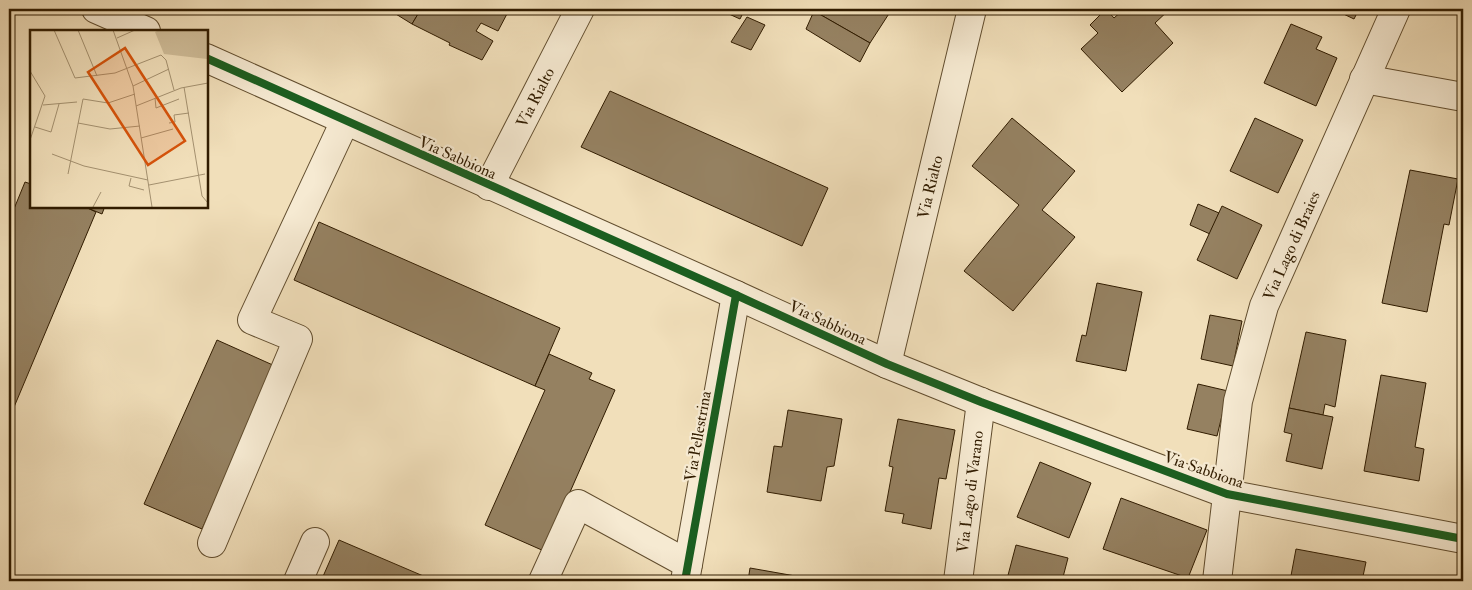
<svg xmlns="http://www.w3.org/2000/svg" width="1472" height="590" font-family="'IM FELL Double Pica',serif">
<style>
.building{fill:#958161;stroke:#311c00}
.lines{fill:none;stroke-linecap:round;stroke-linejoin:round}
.minor-casing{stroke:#614d2e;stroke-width:30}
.minor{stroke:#f6ead2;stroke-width:28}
.cycleway-casing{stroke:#f6ead2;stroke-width:11}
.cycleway{stroke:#1b5e20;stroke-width:8}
.labels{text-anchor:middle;stroke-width:4.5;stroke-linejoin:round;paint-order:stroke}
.street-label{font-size:16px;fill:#311c00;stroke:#f6ead2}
.inset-road{fill:none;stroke:#a49170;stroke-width:1}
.view{fill:#d6530b;fill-opacity:0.15;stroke:#d6530b;stroke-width:2.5}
.inset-edge{fill:none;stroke:#311c00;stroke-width:2.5}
</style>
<rect width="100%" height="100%" fill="#f1dfba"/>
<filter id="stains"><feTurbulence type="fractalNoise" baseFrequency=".004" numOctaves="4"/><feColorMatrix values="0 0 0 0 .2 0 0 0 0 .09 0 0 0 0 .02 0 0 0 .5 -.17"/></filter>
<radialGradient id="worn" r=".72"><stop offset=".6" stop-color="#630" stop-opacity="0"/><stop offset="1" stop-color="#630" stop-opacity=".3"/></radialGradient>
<g class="building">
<polygon points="392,9 421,9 412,24 391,11"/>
<polygon points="421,9 502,9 508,12 498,31 481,23 476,31 493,41 482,60 449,45 450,43 412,24"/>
<polygon points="718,9 745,9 740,19"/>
<polygon points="815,9 892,9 870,43 814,11"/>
<polygon points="1106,9 1114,18 1124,9 1170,9 1155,23 1173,43 1122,92 1081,49 1098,33 1090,25"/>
<polygon points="1333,9 1359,9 1354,19"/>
<polygon points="814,11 870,43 860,62 806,29"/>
<polygon points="747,17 765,25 751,50 731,42"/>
<polygon points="1291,24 1322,37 1316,49 1337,58 1316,106 1264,83"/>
<polygon points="610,91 828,188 802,246 581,147"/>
<polygon points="1012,118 1075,171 1042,210 1075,237 1013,311 964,271 1019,205 972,166"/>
<polygon points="1255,118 1303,140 1278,193 1230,171"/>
<polygon points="1410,170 1458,179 1449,225 1444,224 1427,312 1382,303"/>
<polygon points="25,182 31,184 31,206 83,206 96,212 9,419 9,221"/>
<polygon points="1198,204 1219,213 1210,234 1190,225"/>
<polygon points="83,206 105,206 102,214"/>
<polygon points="1222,206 1262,225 1237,279 1197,260"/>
<polygon points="319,222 560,328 535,386 294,280"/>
<polygon points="1097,283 1142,292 1126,371 1076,361 1082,335 1086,336"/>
<polygon points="1210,315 1242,321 1233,366 1201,359"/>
<polygon points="1306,332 1346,340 1335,407 1325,404 1323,415 1289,408"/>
<polygon points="217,340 275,366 202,529 144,504"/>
<polygon points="549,354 592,373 589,379 615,390 544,551 485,525 545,390 535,386"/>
<polygon points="1381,375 1426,383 1415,447 1424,449 1419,481 1364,471"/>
<polygon points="1198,384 1228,391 1217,436 1187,429"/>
<polygon points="1289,408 1333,417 1322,469 1286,461 1292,434 1284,432"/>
<polygon points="788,410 842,419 834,466 827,467 821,501 767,492 774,446 782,447"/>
<polygon points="898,419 955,430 946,479 939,478 931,529 902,523 904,514 885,511 893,467 889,466"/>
<polygon points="1040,462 1091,483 1069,538 1017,517"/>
<polygon points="1121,498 1207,530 1188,578 1103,549"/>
<polygon points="339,540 435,581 321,581"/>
<polygon points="1016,545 1068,558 1062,581 998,581 999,577 1007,579"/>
<polygon points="1296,549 1366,562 1362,581 1290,581"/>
<polygon points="750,568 801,577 800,581 748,581"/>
</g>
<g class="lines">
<defs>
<g id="minor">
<polyline points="96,9 146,31"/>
<polyline points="206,58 736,295 887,364 981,402 1227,494 1463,539"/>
<polyline points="1364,79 1463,97"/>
<path id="s1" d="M489 186 580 9"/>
<path id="s2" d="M887 364 972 9"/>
<polyline points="212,543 298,339 252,320 345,121"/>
<polyline points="298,581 315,542"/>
<polyline points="543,581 578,504 688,564"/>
<polyline points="685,581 736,295"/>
<path id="s3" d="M958 581 981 402"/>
<path id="s4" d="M1217 581 1238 401 1264 306 1396 9"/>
</g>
</defs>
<use href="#minor" class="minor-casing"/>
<use href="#minor" class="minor"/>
<defs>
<g id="cycleway">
<polyline points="206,58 736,295 887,364 981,402 1227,494 1463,539"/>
<polyline points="685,581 736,295"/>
</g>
</defs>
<use href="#cycleway" class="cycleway-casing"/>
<use href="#cycleway" class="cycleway"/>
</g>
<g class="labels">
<g class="street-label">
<text dy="6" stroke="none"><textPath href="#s1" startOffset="100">Via Rialto</textPath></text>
<text transform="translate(458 157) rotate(24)" y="6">Via Sabbiona</text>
<text dy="6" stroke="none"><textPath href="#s2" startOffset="182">Via Rialto</textPath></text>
<text dy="6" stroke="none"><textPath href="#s4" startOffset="346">Via Lago di Braies</textPath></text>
<text transform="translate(828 322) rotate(25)" y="6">Via Sabbiona</text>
<text transform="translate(697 436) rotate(-80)" y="6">Via Pellestrina</text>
<text transform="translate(1204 469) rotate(19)" y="6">Via Sabbiona</text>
<text dy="6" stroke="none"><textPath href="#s3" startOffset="90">Via Lago di Varano</textPath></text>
</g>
</g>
<g transform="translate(30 30)">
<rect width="178" height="178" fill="#f1dfba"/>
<path d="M129 0H177V29L134 24 125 2Z" fill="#d0be9a"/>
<path class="inset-road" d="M24 0 45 48 85 43 131 25 136 30 144 60M48 0 67 46M83 0 103 56 122 177M87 8 105 0M0 41 15 66 0 110M103 56 139 39M154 57 172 166 178 173M125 68 126 78 149 69M13 75 47 72M106 76 151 58 178 53M48 93 80 99 110 96M139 93 145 92 144 85 159 83M5 97 21 102 29 74M111 108 143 99M22 124 54 136 118 150M38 144 53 69 78 73 105 64M101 148 99 156 114 160M119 155 175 144M63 177 71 162"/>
<path class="view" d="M95 18 155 111 118 135 58 42Z"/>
<rect width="178" height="178" class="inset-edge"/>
</g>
<rect width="1472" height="590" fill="none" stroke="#f1dfba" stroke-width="30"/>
<rect x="10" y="10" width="1452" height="570" fill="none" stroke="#311c00" stroke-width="2.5"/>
<rect x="15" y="15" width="1442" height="560" fill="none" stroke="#311c00"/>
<rect width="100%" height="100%" filter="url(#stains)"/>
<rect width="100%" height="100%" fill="url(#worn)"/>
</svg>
